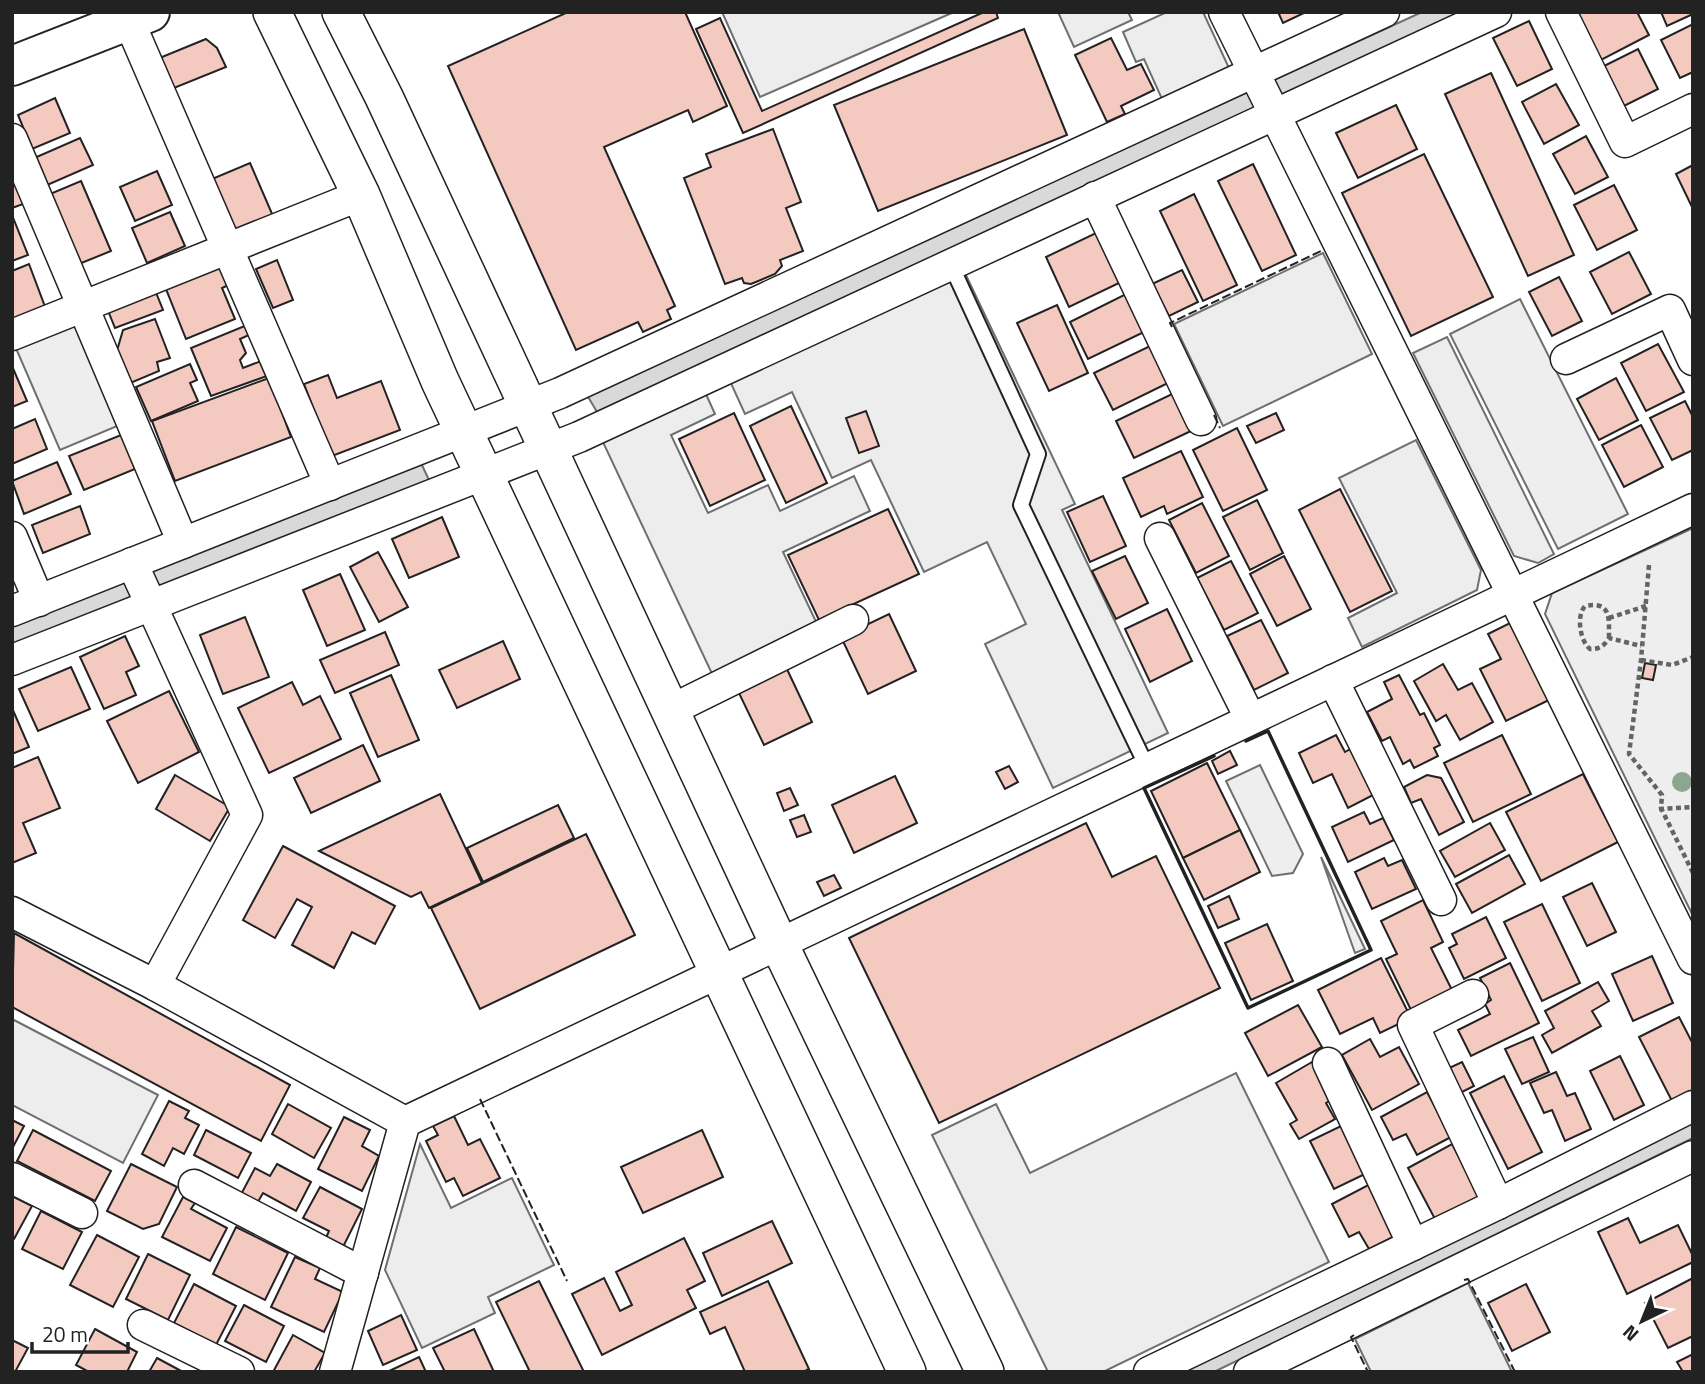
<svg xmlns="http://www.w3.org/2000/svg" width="1705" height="1384" font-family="'Titillium Web',sans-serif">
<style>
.green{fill:#eee;stroke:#6f6f6f;stroke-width:2}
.parking{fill:#ededed;stroke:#6f6f6f;stroke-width:2}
.water{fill:#d9d9d9;stroke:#6f6f6f;stroke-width:2}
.building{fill:#f3c9c0;stroke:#222;stroke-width:2}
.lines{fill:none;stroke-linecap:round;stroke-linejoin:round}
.service-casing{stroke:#222;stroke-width:18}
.minor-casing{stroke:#222;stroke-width:33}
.tertiary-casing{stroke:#222;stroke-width:40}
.secondary-casing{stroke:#222;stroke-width:42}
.path{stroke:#646464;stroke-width:4.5;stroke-dasharray:5 3.5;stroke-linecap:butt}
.service{stroke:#fff;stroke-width:14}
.minor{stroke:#fff;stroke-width:30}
.tertiary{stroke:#fff;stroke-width:37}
.secondary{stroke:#fff;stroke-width:38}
.fence{stroke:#222;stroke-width:2;stroke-dasharray:9 3.5;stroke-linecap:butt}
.wall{stroke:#222;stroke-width:3.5}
.tree{fill:#8da692}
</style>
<rect width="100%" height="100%" fill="#fff"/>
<g class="green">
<polygon points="1520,299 1628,514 1558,549 1450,334"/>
<polygon points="77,320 122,424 60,450 15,346"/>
<polygon points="1693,528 1693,916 1545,614 1552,593"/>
<polygon points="1260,765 1303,854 1293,873 1272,876 1226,781"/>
<polygon points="1321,857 1365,949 1355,953"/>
</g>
<g class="parking">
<polygon points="722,12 954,12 760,97"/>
<polygon points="1058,12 1128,12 1132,20 1074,47"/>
<polygon points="1167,12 1203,12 1229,68 1162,99 1144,59 1136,62 1123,32"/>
<polygon points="1323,253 1372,354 1223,426 1174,324"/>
<polygon points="963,269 1075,504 1062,510 1168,733 1053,788 985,644 1026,624 987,542 924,572 871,460 832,478 792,392 745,414 729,379"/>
<polygon points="1447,337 1554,554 1538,563 1514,556 1413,353"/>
<polygon points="705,392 715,414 671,435 708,513 768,485 780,511 854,476 870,511 783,552 819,628 714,678 602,440"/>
<polygon points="1416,440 1481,570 1477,590 1362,647 1348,618 1397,593 1339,478"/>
<polygon points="12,1019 158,1095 123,1163 12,1105"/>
<polygon points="1236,1073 1329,1262 1103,1372 1048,1372 932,1135 996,1104 1030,1173"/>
<polygon points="420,1144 451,1208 512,1178 554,1265 488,1297 495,1313 422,1348 385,1270"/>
<polygon points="1468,1283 1512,1372 1371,1372 1355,1339"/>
</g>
<g class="water">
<polygon points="1422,12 1462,12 597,412 587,395"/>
<polygon points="421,463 429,480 12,646 12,625"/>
<polygon points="1693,1121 1693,1138 1214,1372 1179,1372"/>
</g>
<g class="building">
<polygon points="568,12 685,12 727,106 693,122 688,110 604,147 675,306 667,310 671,319 643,332 638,322 576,350 448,66"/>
<polygon points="984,12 996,12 998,18 743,133 696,29 720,18 762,111"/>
<polygon points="1278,12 1306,12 1283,23"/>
<polygon points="1576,12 1637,12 1649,35 1601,60"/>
<polygon points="1661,12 1693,12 1693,14 1667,26"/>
<polygon points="1529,21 1552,69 1517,86 1493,38"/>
<polygon points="1693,24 1693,72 1680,78 1661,40"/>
<polygon points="1024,29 1067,135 878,211 834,105"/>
<polygon points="1111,38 1127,70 1141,64 1154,90 1121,106 1125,114 1107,122 1075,55"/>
<polygon points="206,39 217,48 226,67 169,90 157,59"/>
<polygon points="1638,49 1658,89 1624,106 1604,66"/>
<polygon points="1491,73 1574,255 1528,276 1445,94"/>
<polygon points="1556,84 1579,125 1544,144 1522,102"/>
<polygon points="55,98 70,133 32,149 18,115"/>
<polygon points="1396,105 1417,149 1358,178 1336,133"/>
<polygon points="773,129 801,202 786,208 803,251 780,260 782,266 775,274 751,284 744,283 742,278 725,284 684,178 711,167 706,154"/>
<polygon points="1586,136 1608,177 1575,194 1553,154"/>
<polygon points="80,138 93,165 45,186 32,159"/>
<polygon points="1424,154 1493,297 1411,336 1342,193"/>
<polygon points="250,163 273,216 235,232 212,179"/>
<polygon points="1253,164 1296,255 1262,271 1218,181"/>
<polygon points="1693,165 1693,209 1676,174"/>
<polygon points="12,171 26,203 12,208"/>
<polygon points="157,171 172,205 135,221 120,187"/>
<polygon points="81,181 111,251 79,264 50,194"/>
<polygon points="1614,185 1637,230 1597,250 1574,205"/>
<polygon points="1194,194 1237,285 1203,301 1160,211"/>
<polygon points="170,212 185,246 147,263 132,228"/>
<polygon points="12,215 28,255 12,261"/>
<polygon points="1096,233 1119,283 1069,307 1046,257"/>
<polygon points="1629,252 1651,294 1612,314 1590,272"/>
<polygon points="223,260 233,283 222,288 235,319 186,339 164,284"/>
<polygon points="277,260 293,300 273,308 256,269"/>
<polygon points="29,264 47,312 12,325 12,271"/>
<polygon points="1182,270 1198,302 1169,316 1152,284"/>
<polygon points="1559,277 1582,321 1552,336 1529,292"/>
<polygon points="155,290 163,310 115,328 107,308"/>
<polygon points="1126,294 1144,332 1088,359 1070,322"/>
<polygon points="1057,305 1088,373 1049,391 1017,323"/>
<polygon points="155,319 170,358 157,362 159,371 128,384 116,354 123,330"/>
<polygon points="247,325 251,334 240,339 246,353 240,360 243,368 261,361 267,376 211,396 191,348"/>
<polygon points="1658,344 1684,392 1646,411 1621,363"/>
<polygon points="1150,346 1168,383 1113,410 1094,373"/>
<polygon points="190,364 197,380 190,383 198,401 151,421 136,387"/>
<polygon points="12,366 27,401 12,407"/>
<polygon points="328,375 337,398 381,381 400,430 332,456 304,384"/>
<polygon points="269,378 291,437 175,481 152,421"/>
<polygon points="1616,378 1638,420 1599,440 1577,399"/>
<polygon points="1172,394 1191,431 1134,458 1116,421"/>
<polygon points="1685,401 1693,417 1693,450 1672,460 1650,418"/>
<polygon points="791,406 827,483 786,503 750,426"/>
<polygon points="866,411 879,446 859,453 846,418"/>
<polygon points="734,413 765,480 710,506 679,439"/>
<polygon points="1276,413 1284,430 1256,443 1247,426"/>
<polygon points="35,419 47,449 12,464 12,429"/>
<polygon points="1641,425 1663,467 1624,487 1602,445"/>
<polygon points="1237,428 1267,490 1223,511 1193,450"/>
<polygon points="121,435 135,469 84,490 69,456"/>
<polygon points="1181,451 1203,497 1167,514 1164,506 1141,517 1123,478"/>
<polygon points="57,462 71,494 24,514 12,481"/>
<polygon points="1340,489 1392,591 1350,612 1299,510"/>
<polygon points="1103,496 1126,546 1090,562 1067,512"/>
<polygon points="1257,500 1283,553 1250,570 1223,517"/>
<polygon points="1202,503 1229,556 1196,573 1169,520"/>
<polygon points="80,506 90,534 43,553 32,525"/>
<polygon points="888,509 919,574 819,620 788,555"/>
<polygon points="442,517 459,557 409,578 392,539"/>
<polygon points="378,552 408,607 379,622 350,567"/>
<polygon points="1125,556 1148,603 1116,619 1092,571"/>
<polygon points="1284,556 1311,609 1277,626 1250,574"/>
<polygon points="1231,561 1258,613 1224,630 1197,578"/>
<polygon points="340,574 365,630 327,646 303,590"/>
<polygon points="1167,609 1192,661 1150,682 1125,629"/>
<polygon points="889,614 916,671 868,694 841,637"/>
<polygon points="245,617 269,677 223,694 200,635"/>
<polygon points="1261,620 1288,673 1254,690 1227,636"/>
<polygon points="1510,623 1549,700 1506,721 1480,669 1501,659 1488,634"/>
<polygon points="385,632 399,665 335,693 320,660"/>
<polygon points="125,636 139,666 126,672 136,695 104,709 80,657"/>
<polygon points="503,641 520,679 457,708 439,670"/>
<polygon points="1645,663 1656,665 1653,680 1642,678"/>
<polygon points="1443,664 1458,690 1472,683 1493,722 1460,740 1446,715 1436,721 1414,681"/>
<polygon points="785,665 812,722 764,745 737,689"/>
<polygon points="71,667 90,709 38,731 19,689"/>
<polygon points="391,675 419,740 378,757 350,693"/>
<polygon points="1399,675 1420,715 1424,713 1440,745 1434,748 1438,756 1414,768 1410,760 1403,764 1390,737 1382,741 1367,712 1392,699 1384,682"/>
<polygon points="292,682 303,705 320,696 341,739 269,773 238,708"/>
<polygon points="169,691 199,752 138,783 107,721"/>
<polygon points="12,708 29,747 12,754"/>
<polygon points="1336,735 1345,752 1354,747 1377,793 1348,808 1332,774 1313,783 1299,753"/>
<polygon points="1502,735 1531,794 1473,822 1444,763"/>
<polygon points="363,745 380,781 311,813 294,778"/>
<polygon points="1230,751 1237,765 1218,774 1212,761"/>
<polygon points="38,757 60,808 23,823 36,853 12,863 12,768"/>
<polygon points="1207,763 1240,830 1183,858 1151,791"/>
<polygon points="1009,766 1018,782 1005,789 996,772"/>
<polygon points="1583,774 1618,842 1541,881 1506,812"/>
<polygon points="175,775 230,807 210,841 156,809"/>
<polygon points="1427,775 1441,778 1464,822 1439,835 1421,799 1411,803 1404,787"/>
<polygon points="895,776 917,823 854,853 832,805"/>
<polygon points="790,788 798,805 784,811 777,793"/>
<polygon points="440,794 482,883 429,908 421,892 411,897 319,851"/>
<polygon points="558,805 574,838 483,882 467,848"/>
<polygon points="1364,812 1370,824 1383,818 1394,840 1348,862 1332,827"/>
<polygon points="804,815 811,832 797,837 790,820"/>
<polygon points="1086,823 1112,877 1156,856 1220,988 939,1123 849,938"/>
<polygon points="1490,823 1505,850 1455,877 1440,851"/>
<polygon points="1240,830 1260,872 1204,900 1183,858"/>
<polygon points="586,834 635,935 480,1009 431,908"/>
<polygon points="283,846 395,906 375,944 352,932 334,968 292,945 312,907 297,899 275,938 243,920"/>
<polygon points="1509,855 1525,884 1472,913 1456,884"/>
<polygon points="1384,858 1388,866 1402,860 1416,889 1372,909 1355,872"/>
<polygon points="834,875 841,888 824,896 817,882"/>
<polygon points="1592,883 1616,932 1587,946 1563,897"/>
<polygon points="1229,896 1239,919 1218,928 1208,906"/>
<polygon points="1423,900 1443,942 1431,948 1453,992 1412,1012 1386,959 1397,954 1381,921"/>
<polygon points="1542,904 1580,983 1542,1001 1504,922"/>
<polygon points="1486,917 1506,958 1464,979 1449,948 1457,944 1452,934"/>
<polygon points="1267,924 1293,981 1251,1000 1225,943"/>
<polygon points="14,933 290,1085 261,1141 12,1007"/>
<polygon points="1652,956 1673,1003 1633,1021 1612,974"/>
<polygon points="1381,958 1411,1018 1380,1033 1373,1018 1340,1034 1318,990"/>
<polygon points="1510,963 1539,1023 1471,1056 1458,1030 1490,1014 1485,1004 1491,1000 1480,978"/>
<polygon points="1598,982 1609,1001 1592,1011 1601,1026 1552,1053 1542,1035 1554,1028 1545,1011"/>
<polygon points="1298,1005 1322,1047 1268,1076 1245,1033"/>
<polygon points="1679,1017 1693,1044 1693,1090 1672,1101 1639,1037"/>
<polygon points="1533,1037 1549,1072 1522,1084 1505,1049"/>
<polygon points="1370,1039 1380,1057 1399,1047 1419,1084 1372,1110 1342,1055"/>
<polygon points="1620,1056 1644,1105 1614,1120 1590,1071"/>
<polygon points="1312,1062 1334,1098 1326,1103 1335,1119 1299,1139 1290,1124 1297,1120 1276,1083"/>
<polygon points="1462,1062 1474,1086 1458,1094 1447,1069"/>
<polygon points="1556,1072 1567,1096 1575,1093 1591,1129 1565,1141 1552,1110 1544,1113 1530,1083"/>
<polygon points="1504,1076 1542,1152 1508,1169 1470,1093"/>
<polygon points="1427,1092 1451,1137 1417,1155 1406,1134 1393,1140 1381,1117"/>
<polygon points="169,1101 189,1111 185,1118 199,1125 184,1154 173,1148 164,1166 142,1154"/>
<polygon points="288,1104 331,1128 314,1158 272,1134"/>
<polygon points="454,1116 468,1145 480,1139 500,1178 463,1196 454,1178 446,1182 426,1141 438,1135 433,1126"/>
<polygon points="344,1117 370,1130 362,1146 379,1156 362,1191 318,1169"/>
<polygon points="12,1120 24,1126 12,1149"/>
<polygon points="1341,1126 1365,1174 1334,1189 1310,1141"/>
<polygon points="33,1130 111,1171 95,1201 17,1161"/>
<polygon points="206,1130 251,1153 238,1178 194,1155"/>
<polygon points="702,1130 723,1177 643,1213 621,1167"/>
<polygon points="1452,1144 1480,1197 1436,1221 1408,1168"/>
<polygon points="131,1164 177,1187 159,1224 143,1229 107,1211"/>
<polygon points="277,1164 311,1182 296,1211 263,1193 255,1207 239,1198 255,1168 270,1176"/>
<polygon points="1374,1182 1401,1233 1369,1249 1359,1232 1349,1237 1332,1204"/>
<polygon points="320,1187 362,1209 342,1249 325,1240 329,1231 303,1218"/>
<polygon points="12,1196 32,1206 14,1239 12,1239"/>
<polygon points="183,1197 195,1203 191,1209 227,1228 210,1261 162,1237"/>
<polygon points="41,1211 82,1232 63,1269 22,1249"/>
<polygon points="1628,1218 1640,1243 1678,1225 1693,1256 1693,1262 1627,1294 1598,1232"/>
<polygon points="772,1221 792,1263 722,1296 703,1253"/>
<polygon points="236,1227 288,1253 265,1300 213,1274"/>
<polygon points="97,1235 139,1257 113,1307 70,1285"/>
<polygon points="684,1238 705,1281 687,1290 696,1308 602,1355 572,1294 604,1278 620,1311 632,1305 616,1272"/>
<polygon points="148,1254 190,1275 168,1320 126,1299"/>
<polygon points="295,1257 320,1268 315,1279 343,1292 324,1332 271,1307"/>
<polygon points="1693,1278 1693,1336 1668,1348 1645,1303"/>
<polygon points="539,1281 584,1372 530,1372 496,1302"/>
<polygon points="768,1281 809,1369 803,1372 745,1372 725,1327 710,1334 700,1312"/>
<polygon points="194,1284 236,1306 216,1345 174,1323"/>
<polygon points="1526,1284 1550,1332 1512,1351 1488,1303"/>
<polygon points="244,1305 284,1326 266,1362 225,1341"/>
<polygon points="401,1315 417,1350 383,1365 368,1331"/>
<polygon points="95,1329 137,1352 127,1372 89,1372 76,1365"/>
<polygon points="474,1329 494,1372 445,1372 433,1348"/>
<polygon points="293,1335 325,1353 314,1372 273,1372"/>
<polygon points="12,1340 28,1348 15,1372 12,1372"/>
<polygon points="1693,1354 1693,1372 1683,1372 1677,1362"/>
<polygon points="419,1357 426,1372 387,1372"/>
<polygon points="157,1358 183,1372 149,1372"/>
</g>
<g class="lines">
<defs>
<polyline id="service" points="951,265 1038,454 1021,505 1148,769"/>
<g id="minor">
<polyline points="125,12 330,485"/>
<polyline points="1224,12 1693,959"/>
<polyline points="1561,12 1625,142 1693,109"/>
<polyline points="12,139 183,543"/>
<polyline points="1095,197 1201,420"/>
<polyline points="12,335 361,195"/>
<polyline points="1566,359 1670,310 1693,360"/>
<polyline points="12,537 39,601"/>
<polyline points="1160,538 1250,718"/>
<polyline points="132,563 247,815 155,985"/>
<polyline points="12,611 560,393 1384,12"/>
<polyline points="12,660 579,437 1496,12"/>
<polyline points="1333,680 1441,900"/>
<polyline points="671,710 853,620"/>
<polyline points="12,912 155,985 405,1122"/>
<polyline points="1473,995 1413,1025 1498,1204"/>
<polyline points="1328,1063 1413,1245"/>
<polyline points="12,1178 82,1213"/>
<polyline points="194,1185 363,1273"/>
<polyline points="143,1325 239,1372"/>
<polyline points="335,1372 405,1122 1693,509"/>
<polyline points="1149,1372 1498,1204 1693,1106"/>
<polyline points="1249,1372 1693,1156"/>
</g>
<g id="tertiary">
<polyline points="272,12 361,195 440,381 907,1372"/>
<polyline points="341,12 384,97 779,944 985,1372"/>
</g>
<polyline id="secondary" points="12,66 150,12"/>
</defs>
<use href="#service" class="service-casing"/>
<use href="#minor" class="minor-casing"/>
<use href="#tertiary" class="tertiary-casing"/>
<use href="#secondary" class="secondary-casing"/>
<g class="path">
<polyline points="1649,565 1641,660 1629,754 1662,795 1661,808 1693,873"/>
<polyline points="1609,618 1646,606"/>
<path d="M1609 638C1609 617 1611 601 1585 606 1576 616 1580 641 1590 649 1600 649 1604 646 1609 638L1641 646"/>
<polyline points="1641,660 1672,665 1693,657"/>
<polyline points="1659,809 1693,807"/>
</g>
<use href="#service" class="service"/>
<use href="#minor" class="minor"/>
<use href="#tertiary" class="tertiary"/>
<use href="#secondary" class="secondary"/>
<g class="fence">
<polyline points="1172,327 1170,323 1321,251"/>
<polyline points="1214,415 1220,428"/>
<polyline points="480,1099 567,1281"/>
<polyline points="1464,1280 1468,1279 1515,1372"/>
<polyline points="1354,1335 1351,1337 1368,1372"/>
</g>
<polyline class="wall" points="1214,756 1144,788 1248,1008 1371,950 1268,731 1246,741"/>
</g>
<circle class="tree" cx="1682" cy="782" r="10"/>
<rect width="1705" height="1384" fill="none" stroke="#222222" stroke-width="28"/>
<g transform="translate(1642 1321) rotate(223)" stroke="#ffffff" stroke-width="5" paint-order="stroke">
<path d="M0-5L12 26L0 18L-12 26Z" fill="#222222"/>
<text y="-10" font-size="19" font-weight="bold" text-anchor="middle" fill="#222222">N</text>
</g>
<path d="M32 1342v10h96v-10" fill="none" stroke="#222222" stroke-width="3.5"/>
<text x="42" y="1342" font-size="21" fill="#222222" stroke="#ffffff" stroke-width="5" paint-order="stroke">20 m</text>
</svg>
